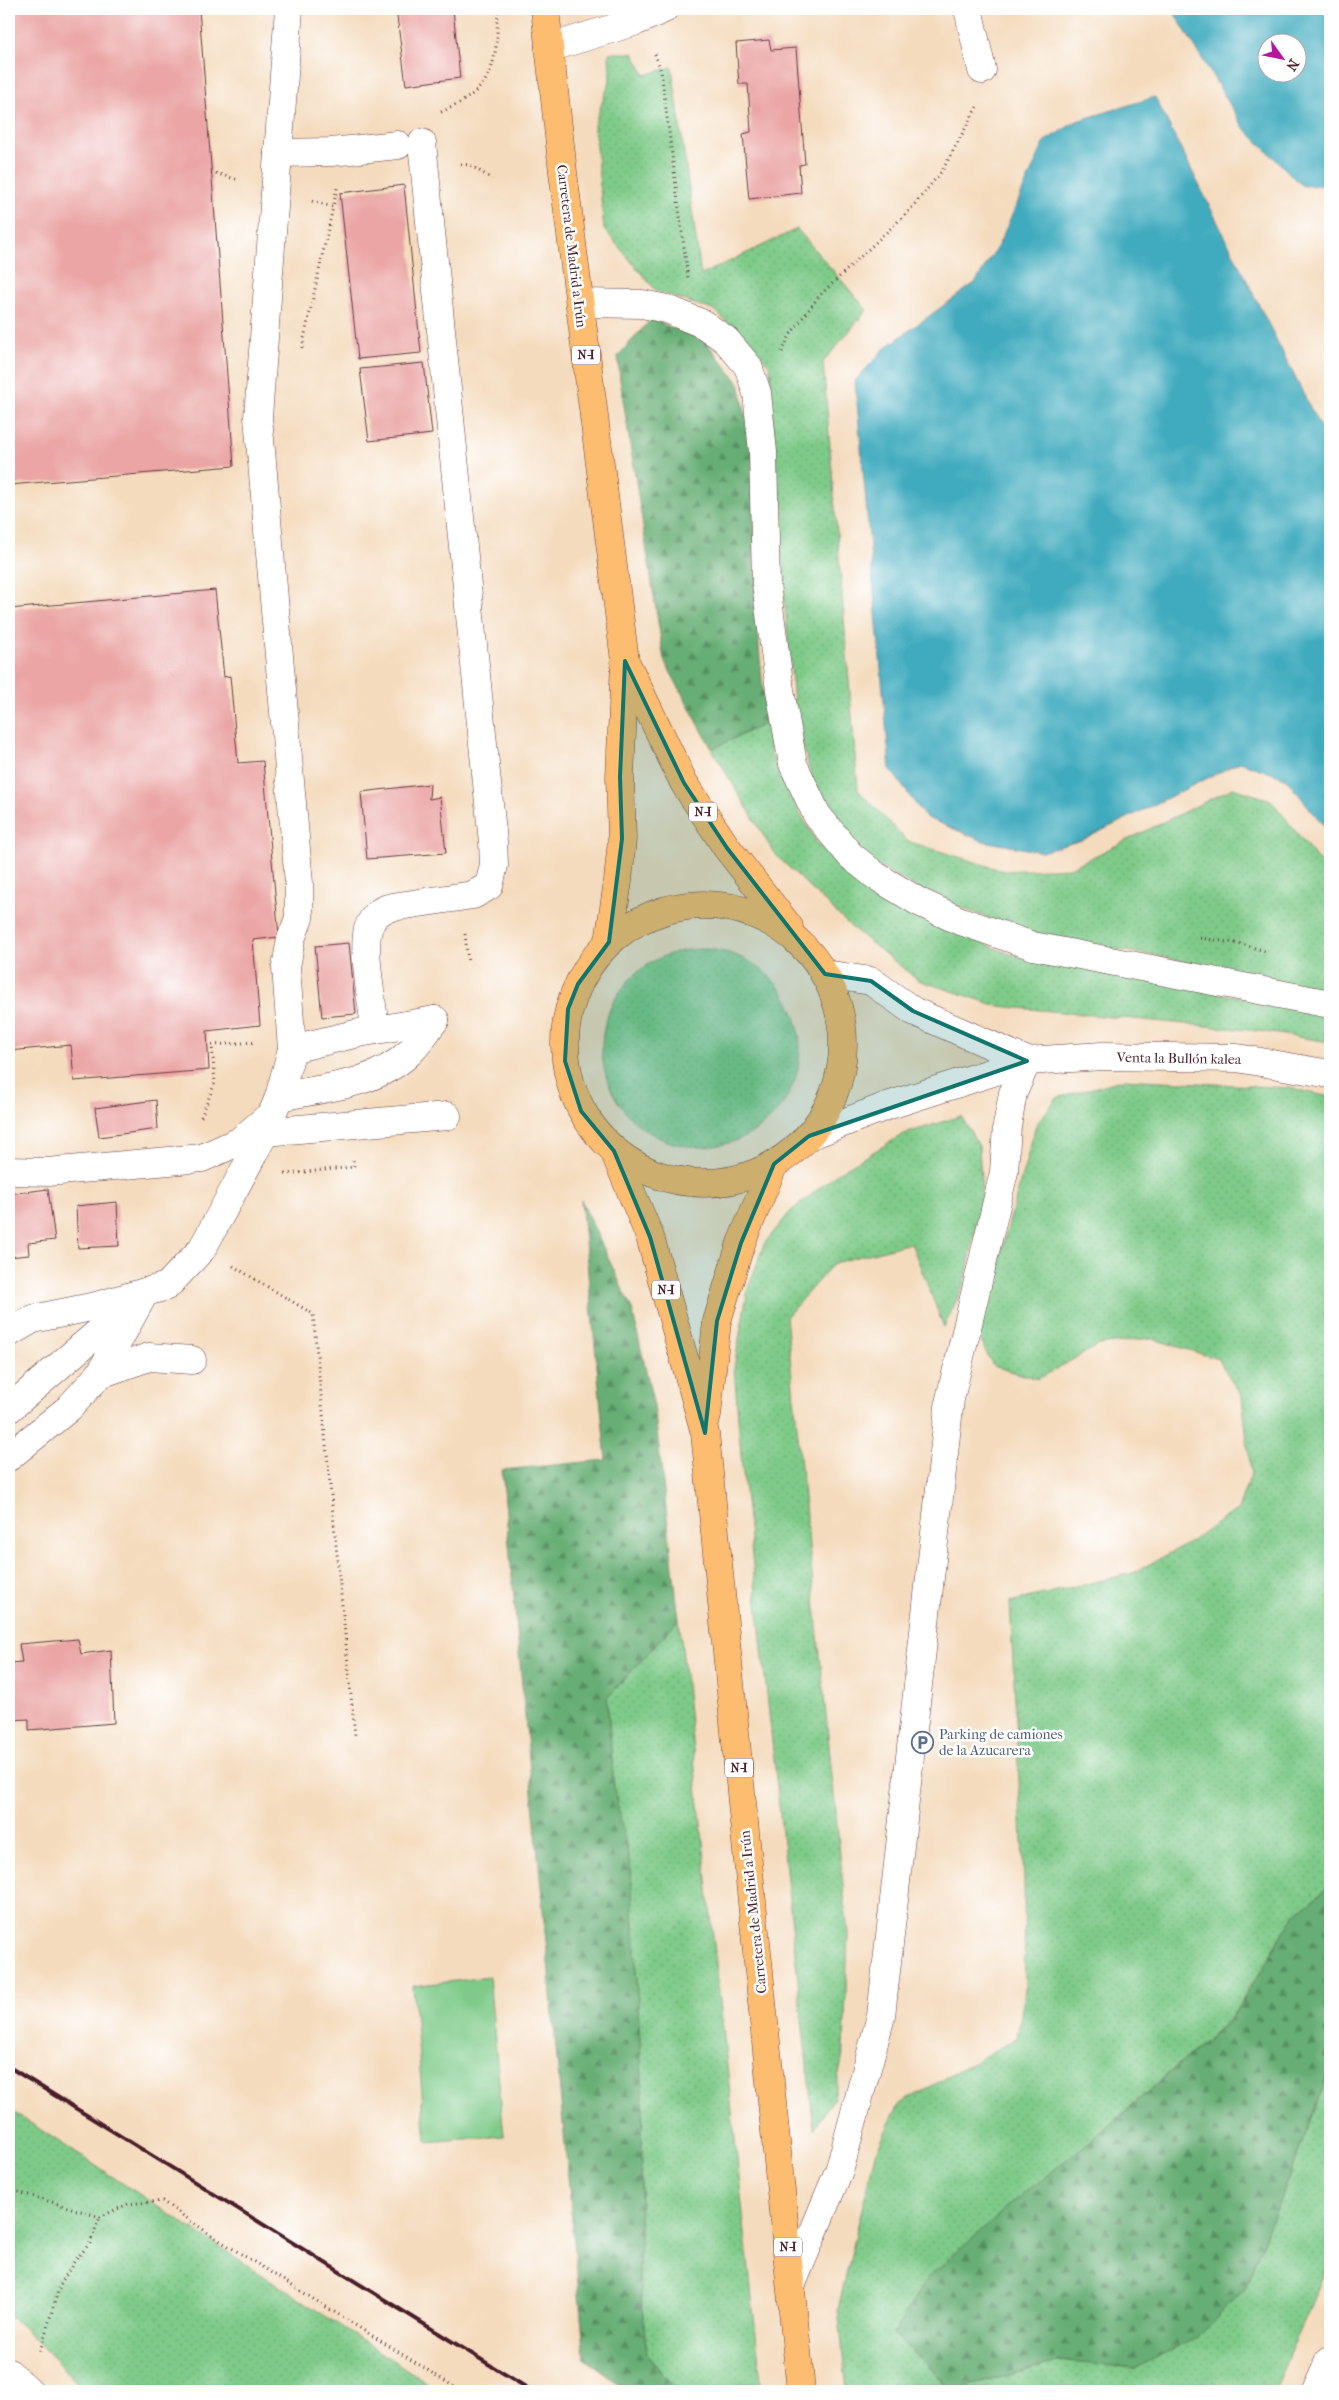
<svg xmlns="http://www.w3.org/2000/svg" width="1339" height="2400" font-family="'IM FELL French Canon',serif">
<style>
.grass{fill:url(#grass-dots);stroke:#64745a}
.forest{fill:url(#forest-firs);stroke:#586650}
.pitch{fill:#7eca89;stroke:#64745a}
.water{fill:#3fabbe;stroke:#446574;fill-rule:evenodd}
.building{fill:#eaa5a4}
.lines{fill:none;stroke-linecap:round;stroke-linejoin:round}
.minor-casing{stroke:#643b41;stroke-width:29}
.highway-casing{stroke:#643b41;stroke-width:29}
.path{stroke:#643b41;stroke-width:3;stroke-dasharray:1 4;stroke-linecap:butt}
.minor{stroke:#fff;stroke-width:28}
.highway{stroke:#fcbd6f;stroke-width:28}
.rail{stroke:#4a1f2b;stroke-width:4}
.marked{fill:#0f766e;fill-opacity:0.2;stroke:#0f766e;stroke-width:4;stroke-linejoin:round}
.labels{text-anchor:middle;stroke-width:5;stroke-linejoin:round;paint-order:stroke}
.shield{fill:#fff;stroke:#80626b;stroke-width:1}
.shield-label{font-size:12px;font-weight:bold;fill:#4a1f2b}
.street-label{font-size:14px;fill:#4a1f2b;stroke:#fff}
.service-label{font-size:14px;fill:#4e5e75;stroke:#fff;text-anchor:start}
</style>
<defs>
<pattern id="grass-dots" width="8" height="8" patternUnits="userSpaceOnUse" patternTransform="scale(1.25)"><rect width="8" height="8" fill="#7eca89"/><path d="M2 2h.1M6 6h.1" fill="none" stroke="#6ead76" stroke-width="1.8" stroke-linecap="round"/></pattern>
<pattern id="forest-firs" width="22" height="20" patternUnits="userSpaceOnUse" patternTransform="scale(1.25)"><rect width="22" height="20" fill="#66ae75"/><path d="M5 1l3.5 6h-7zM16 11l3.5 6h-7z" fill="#568d60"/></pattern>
</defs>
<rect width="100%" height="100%" fill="#fff"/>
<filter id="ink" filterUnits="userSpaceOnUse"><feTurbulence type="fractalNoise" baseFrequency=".02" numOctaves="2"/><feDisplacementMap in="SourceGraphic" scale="10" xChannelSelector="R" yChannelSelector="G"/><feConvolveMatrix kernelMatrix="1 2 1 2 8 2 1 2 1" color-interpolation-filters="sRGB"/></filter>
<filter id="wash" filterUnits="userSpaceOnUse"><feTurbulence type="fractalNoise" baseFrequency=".0096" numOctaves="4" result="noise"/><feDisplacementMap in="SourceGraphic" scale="20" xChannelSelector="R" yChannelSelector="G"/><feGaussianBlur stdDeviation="1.12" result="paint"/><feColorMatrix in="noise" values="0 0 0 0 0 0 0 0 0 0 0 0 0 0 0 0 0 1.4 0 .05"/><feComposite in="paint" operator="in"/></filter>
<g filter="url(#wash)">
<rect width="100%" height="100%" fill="#f4dbbe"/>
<g class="grass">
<polygon points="609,53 633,53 645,75 672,67 701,275 797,229 867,310 823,362 858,790 907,841 1004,871 1070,868 1233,788 1271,800 1330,875 1330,994 1163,957 1037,936 938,899 875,865 821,810 796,722 782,577 770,366 716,311 656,291 604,229 594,125 610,81"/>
<polygon points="766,723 771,753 785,787 819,846 864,882 919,916 1010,954 1330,1014 1330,1042 1258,1031 998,1006 918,980 851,927 774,853 712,749"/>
<circle cx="701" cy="1048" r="99"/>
<polygon points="1125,1079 1289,1088 1330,1097 1330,1886 1296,1914 1232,2017 1103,2131 1026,2192 926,2363 951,2391 1060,2361 1136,2368 1244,2290 1330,2072 1330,2260 1274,2391 847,2391 838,2309 875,2154 898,2105 1017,2038 1025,1990 1024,1882 1010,1602 1133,1573 1187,1544 1238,1509 1251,1473 1242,1397 1218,1359 1150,1338 1099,1345 1038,1379 993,1366 978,1336 1036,1125 1057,1098"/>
<polygon points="961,1116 979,1146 982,1195 965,1282 944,1327 911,1243 834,1263 786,1317 848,1934 844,2050 834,2098 814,2129 741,1455 734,1368 748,1288 764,1244 790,1212 839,1172 904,1134"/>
<polygon points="679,1619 762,2391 677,2391 647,2355 639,2279 643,2101 631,1870 614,1788 607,1698"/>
<polygon points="9,2109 440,2391 85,2391 23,2327 9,2316"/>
</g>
<g class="forest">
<polygon points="651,319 706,342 739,383 752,444 759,647 766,723 712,749 664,660 620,380 618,356"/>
<polygon points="581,1200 632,1309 654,1406 679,1619 607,1698 614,1788 631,1870 643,2101 639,2279 647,2355 677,2391 629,2391 585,2359 502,1470 606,1460"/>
<polygon points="1330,1886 1330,2072 1244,2290 1196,2338 1136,2368 1060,2361 951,2391 926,2363 893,2334 929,2276 1026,2192 1103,2131 1232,2018 1296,1913"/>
</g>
<polygon class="pitch" points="489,1977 504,2136 426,2142 413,1986"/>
<g class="water">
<path d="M1172 9H1330V185L1302 186 1244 128ZM1266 42H1296V72H1266Z"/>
<polygon points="1155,97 1330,447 1330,833 1285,778 1240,762 1085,839 1042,852 983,841 925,817 890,769 855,381 885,348 976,282 999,244 1045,141 1077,121"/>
</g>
<g id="blocks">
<g class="building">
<polygon points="9,9 199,9 234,466 9,485"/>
<polygon points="396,9 453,9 460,78 406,85"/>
<polygon points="769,40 771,50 796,48 805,164 799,165 801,193 749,199 743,134 751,132 748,84 739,84 736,43"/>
<polygon points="404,185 421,353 358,359 340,193"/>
<polygon points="424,363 432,434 369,441 360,369"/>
<polygon points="215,590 224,677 230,676 238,763 263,761 279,937 253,940 260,1025 207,1031 209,1070 74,1081 71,1045 9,1051 9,609"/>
<polygon points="430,784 429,799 440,797 446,853 367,859 361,792"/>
<polygon points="349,943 356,1014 322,1017 315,946"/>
<polygon points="156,1100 158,1129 99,1137 95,1108"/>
<polygon points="48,1189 55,1240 28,1243 29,1255 9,1257 9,1194"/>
<polygon points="117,1202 119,1246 78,1248 76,1206"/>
<polygon points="78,1639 81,1654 111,1650 114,1723 29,1730 29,1719 11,1720 9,1663 22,1662 19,1644"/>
</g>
</g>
</g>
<g filter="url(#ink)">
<use href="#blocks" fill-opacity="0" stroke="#643b41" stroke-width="1"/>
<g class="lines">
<defs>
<g id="minor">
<polyline points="968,9 982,70"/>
<polyline points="549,48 637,21 664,9"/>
<polyline points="278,153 331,152 398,145"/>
<polyline points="580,303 642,304 667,309 703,324 726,340 748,366 757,393 763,452 766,584 780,690 793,764 817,815 850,855 876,876 919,902 958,920 1033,946 1330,1004"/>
<polyline points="825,974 871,981 913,1011 1027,1061"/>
<path d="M375 1030C373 1005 362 953 368 929 372 917 380 909 392 907L473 895 489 886 494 865 493 842 422 143"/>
<polyline points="292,1049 359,1033 435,1020"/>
<path d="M279 1097C322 1088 376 1085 409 1053 419 1044 427 1030 435 1020"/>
<polyline points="265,1132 447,1116"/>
<polyline points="809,1136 887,1106 1027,1061 1102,1056 1237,1058 1330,1074"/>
<polyline points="9,1171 48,1172 202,1158 240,1141 267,1118"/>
<polyline points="9,1333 33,1319 96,1306 167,1286 202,1249 265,1132 279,1097 292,1049 286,967 291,939 299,918 299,883 258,417 289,9"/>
<polyline points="100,1374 149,1357 192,1360"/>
<polyline points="9,1409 130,1305"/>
<polyline points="9,1457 69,1408 100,1374 145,1292"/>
<polyline points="791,2286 840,2168 881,2016 950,1399 1004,1172 1007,1126 1013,1093 1027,1061"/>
<polyline points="9,2373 29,2391"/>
<polyline points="1316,2391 1330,2360"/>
</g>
<g id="highway">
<polyline points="545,9 563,172 625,661 620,777 622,839 618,881 609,942"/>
<polyline points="627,665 684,783 727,848 789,927"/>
<circle cx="704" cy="1044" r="139"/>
<polyline points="614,1151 650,1237 705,1433 801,2391"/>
<polyline points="707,1416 717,1321 741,1243 774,1164"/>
</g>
</defs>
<use href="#minor" class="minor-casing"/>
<use href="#highway" class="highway-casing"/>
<g class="path">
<polyline points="655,54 661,71 688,278"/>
<path d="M441 112C497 88 496 63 498 9"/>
<polyline points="461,164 470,165 492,179"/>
<polyline points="211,172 239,180"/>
<polyline points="312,201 333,207 337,188"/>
<polyline points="302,348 333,207"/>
<polyline points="782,352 790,335 819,296 909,211 942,171 978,105"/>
<polyline points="465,934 468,962"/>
<polyline points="1200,938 1242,944 1268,952"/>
<polyline points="201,1117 215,1083 212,1045 256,1042"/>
<polyline points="285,1174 354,1167 353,1160"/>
<polyline points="233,1266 313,1314 355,1735"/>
<polyline points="9,2189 100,2217 128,2204 162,2201 214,2237 461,2391"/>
<polyline points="40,2351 60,2285 74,2262 90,2243 100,2217"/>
</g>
<use href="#minor" class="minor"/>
<use href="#highway" class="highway"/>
<polyline class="rail" points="9,2067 532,2391"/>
</g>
</g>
<path class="marked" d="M625 661 684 783 727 848 825 974 871 981 913 1011 1027 1061 809 1136 774 1164 741 1243 717 1321 705 1433 650 1237 614 1151 581 1111 565 1061 568 1009 578 984 609 942 622 839 620 777Z"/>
<defs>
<symbol id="parking-ring" viewBox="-11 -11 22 22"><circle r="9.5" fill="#fff" stroke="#5c6f8a" stroke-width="1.5"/><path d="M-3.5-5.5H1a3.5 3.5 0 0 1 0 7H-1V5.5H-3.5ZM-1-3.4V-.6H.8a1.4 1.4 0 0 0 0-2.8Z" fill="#5c6f8a"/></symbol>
</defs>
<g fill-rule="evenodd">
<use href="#parking-ring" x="910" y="1730" width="25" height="25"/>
</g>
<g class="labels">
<g class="shield">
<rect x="572" y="345.5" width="28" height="19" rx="4"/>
<rect x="689" y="802.5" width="28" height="19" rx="4"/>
<rect x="652" y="1280.5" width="28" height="19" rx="4"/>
<rect x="725" y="1758.5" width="28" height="19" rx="4"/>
<rect x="774" y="2237.5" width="28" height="19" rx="4"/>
</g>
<g class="shield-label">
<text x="586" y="359">N-I</text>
<text x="703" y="816">N-I</text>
<text x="666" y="1294">N-I</text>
<text x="739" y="1772">N-I</text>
<text x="788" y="2251">N-I</text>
</g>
<g class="street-label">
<text transform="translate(572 246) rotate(83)" y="5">Carretera de Madrid a Irún</text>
<text transform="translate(1179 1058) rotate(1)" y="5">Venta la Bullón kalea</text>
<text transform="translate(753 1912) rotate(-96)" y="5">Carretera de Madrid a Irún</text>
</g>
<g class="service-label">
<text x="939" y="1739">Parking de camiones<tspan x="939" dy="16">de la Azucarera</tspan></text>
</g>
</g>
<rect width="1339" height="2400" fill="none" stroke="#fff" stroke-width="30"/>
<g transform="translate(1282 58) rotate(123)"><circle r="24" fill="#ffffff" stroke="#b7a5aa"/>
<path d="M0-4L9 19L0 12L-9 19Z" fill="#b5179e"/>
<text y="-8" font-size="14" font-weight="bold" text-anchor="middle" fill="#4a1f2b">N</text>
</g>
</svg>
